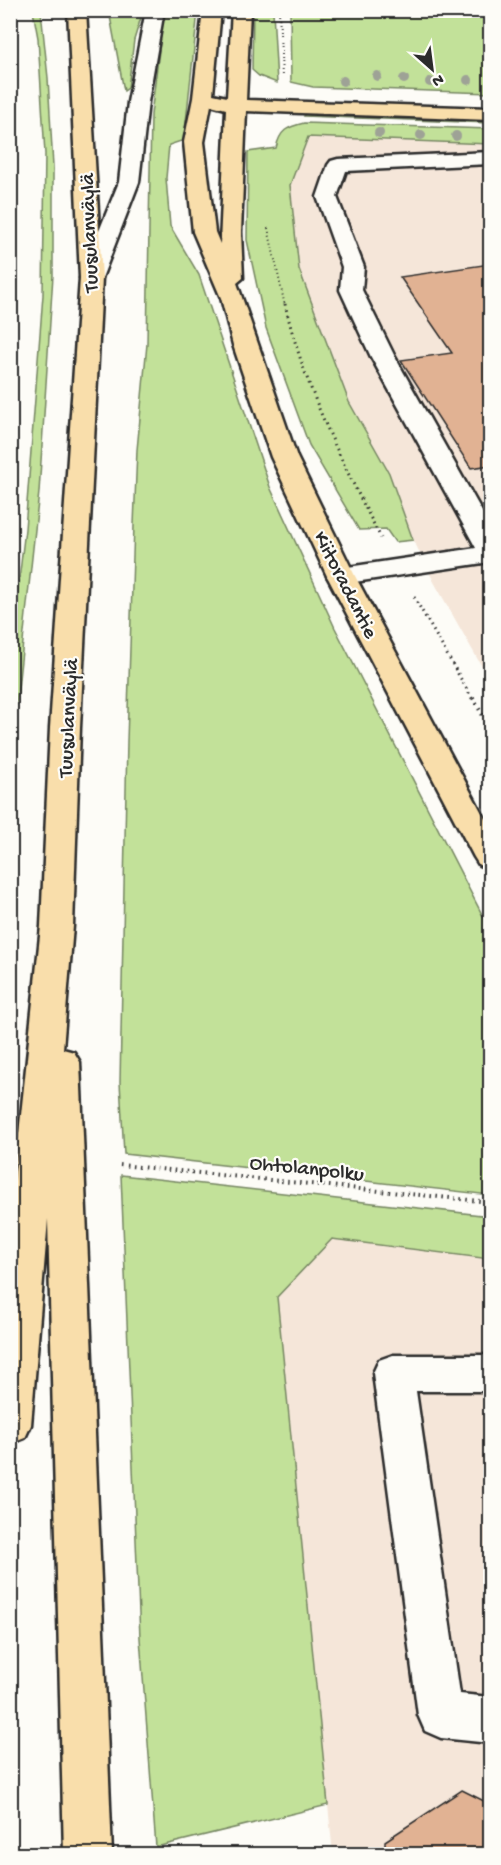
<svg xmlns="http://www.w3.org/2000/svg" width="501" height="1865" font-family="'Gochi Hand',sans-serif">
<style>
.built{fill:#f5e6d9}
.green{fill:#c2e199;stroke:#768662;stroke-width:1.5}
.building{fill:#e1b293;stroke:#2b2b2b;stroke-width:1.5}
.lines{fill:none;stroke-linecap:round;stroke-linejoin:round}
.minor-casing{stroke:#2b2b2b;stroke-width:5}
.major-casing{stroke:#2b2b2b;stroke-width:5}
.highway-casing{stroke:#2b2b2b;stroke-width:5}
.path-far2{stroke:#2b2b2b;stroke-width:2;stroke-dasharray:1 3;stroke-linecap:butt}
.path-far1{stroke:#2b2b2b;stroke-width:3;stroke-dasharray:1.5 4;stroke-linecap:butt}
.path{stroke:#2b2b2b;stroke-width:4;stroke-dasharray:1.5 4.5;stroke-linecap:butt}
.minor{fill:#fdfcf7;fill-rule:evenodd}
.major{fill:#f9deab;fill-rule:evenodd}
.highway{fill:#f9deab;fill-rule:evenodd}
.tree{fill:#9ea296}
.labels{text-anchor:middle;stroke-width:4.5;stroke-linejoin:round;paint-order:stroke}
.street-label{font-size:21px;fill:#2b2b2b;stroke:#fdfcf7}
</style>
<rect width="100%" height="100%" fill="#fdfcf7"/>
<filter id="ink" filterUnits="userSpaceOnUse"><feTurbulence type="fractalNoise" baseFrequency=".0167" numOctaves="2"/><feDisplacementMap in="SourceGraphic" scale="12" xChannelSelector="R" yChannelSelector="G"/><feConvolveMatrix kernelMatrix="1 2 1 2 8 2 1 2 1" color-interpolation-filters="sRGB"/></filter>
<g filter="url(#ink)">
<g class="built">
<polygon points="307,137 490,144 490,681 434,582 350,410 299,269 290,185"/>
<polygon points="332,1239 490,1259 490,1854 333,1854 276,1298"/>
</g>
<g class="green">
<polygon points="406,10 490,16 490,93 313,87 291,82 290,11"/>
<polygon points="41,11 48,78 53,167 53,275 39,492 11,754 11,649 25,529 43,295 45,154 38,38 33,11"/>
<polygon points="109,11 143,11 134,40 128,88 124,91"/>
<polygon points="164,11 198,11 184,140 169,145 166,178 170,226 199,275 270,487 335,628 490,930 490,1195 124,1154 120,1082 127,741 134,525 137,450 147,344 151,115"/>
<polygon points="253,11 273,11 277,83 259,76 252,70"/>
<polygon points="305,113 490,119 490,123 304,116"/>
<path d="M304 123 490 129V144L308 137 290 185 299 269 349 402 389 473 413 540 395 542 386 529 359 530 309 445 266 328 247 240 248 152 276 148C280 130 287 127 304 123Z"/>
<polygon points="121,1175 490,1216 490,1259 332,1239 277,1297 328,1805 156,1847 140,1638"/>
</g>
<g class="building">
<polygon points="490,264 490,465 471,468 401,360 452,353 400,277"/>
<polygon points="462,1790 490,1804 490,1854 385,1854 385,1841"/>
</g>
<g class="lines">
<defs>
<g id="minor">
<polygon points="146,10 164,10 148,102 139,182 102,278 99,283 91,285 83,283 80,278 119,182 128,102"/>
<polygon points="490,152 490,164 346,171 337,197 364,267 362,290 395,357 490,526 490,562 341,584 331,582 327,576 331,570 341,568 476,548 371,357 340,290 342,267 317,197 328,165 331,161 338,159"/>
<polygon points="393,1355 490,1355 490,1391 416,1391 460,1694 490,1697 490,1743 441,1738 425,1731 418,1715 373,1373 379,1360"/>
</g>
<path id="major" d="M203 10H221L213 94 227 97 232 10H250L246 100 490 108V120L246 111 241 232 243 278 237 283 297 457 355 576 490 828V868L479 865 474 857 327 576 271 457 233 345 221 298 193 232 184 142 193 98ZM211 105 226 109 220 244 215 232 204 142Z"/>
<polygon id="highway" points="68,10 86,10 102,278 80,728 73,926 63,1049 74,1052 80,1062 112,1854 64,1854 48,1219 31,1425 25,1438 10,1444 10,1219 41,926 50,728 80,278"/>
</defs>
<use href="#minor" class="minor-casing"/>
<use href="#major" class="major-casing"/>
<use href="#highway" class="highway-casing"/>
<g class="path-far2">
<polyline points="279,10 282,77"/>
<polyline points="268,228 285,306"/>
</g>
<g class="path-far1">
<path d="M285 304C304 387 342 463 381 538"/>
<polyline points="414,597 473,700"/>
</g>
<g class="path">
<polyline points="473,698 490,728"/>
<polyline points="120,1165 490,1202"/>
</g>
<use href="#minor" class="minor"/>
<use href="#major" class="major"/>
<use href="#highway" class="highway"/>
</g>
<g class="tree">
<circle cx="377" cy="76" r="5"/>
<circle cx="404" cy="79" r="5"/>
<circle cx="468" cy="80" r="5"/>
<circle cx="343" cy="81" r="5"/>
<circle cx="430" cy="82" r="5"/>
<circle cx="379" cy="133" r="5"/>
<circle cx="421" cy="135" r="5"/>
<circle cx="456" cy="136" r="5"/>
</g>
</g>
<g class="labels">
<g class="street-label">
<text transform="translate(88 233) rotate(-92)" y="7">Tuusulanväylä</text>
<text transform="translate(347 584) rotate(63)" y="7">Kiitoradantie</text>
<text transform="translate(67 718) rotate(-87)" y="7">Tuusulanväylä</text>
<text transform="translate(307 1167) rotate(6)" y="7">Ohtolanpolku</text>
</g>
</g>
<rect width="501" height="1865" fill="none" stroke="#fdfcf7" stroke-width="36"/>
<rect x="18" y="18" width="465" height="1829" fill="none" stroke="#2b2b2b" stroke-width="2" filter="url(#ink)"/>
<g transform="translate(432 69) rotate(152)" stroke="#fdfcf7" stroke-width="4.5" paint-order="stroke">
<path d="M0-4.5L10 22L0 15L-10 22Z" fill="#2b2b2b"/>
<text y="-9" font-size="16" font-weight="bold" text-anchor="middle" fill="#2b2b2b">N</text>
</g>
</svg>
